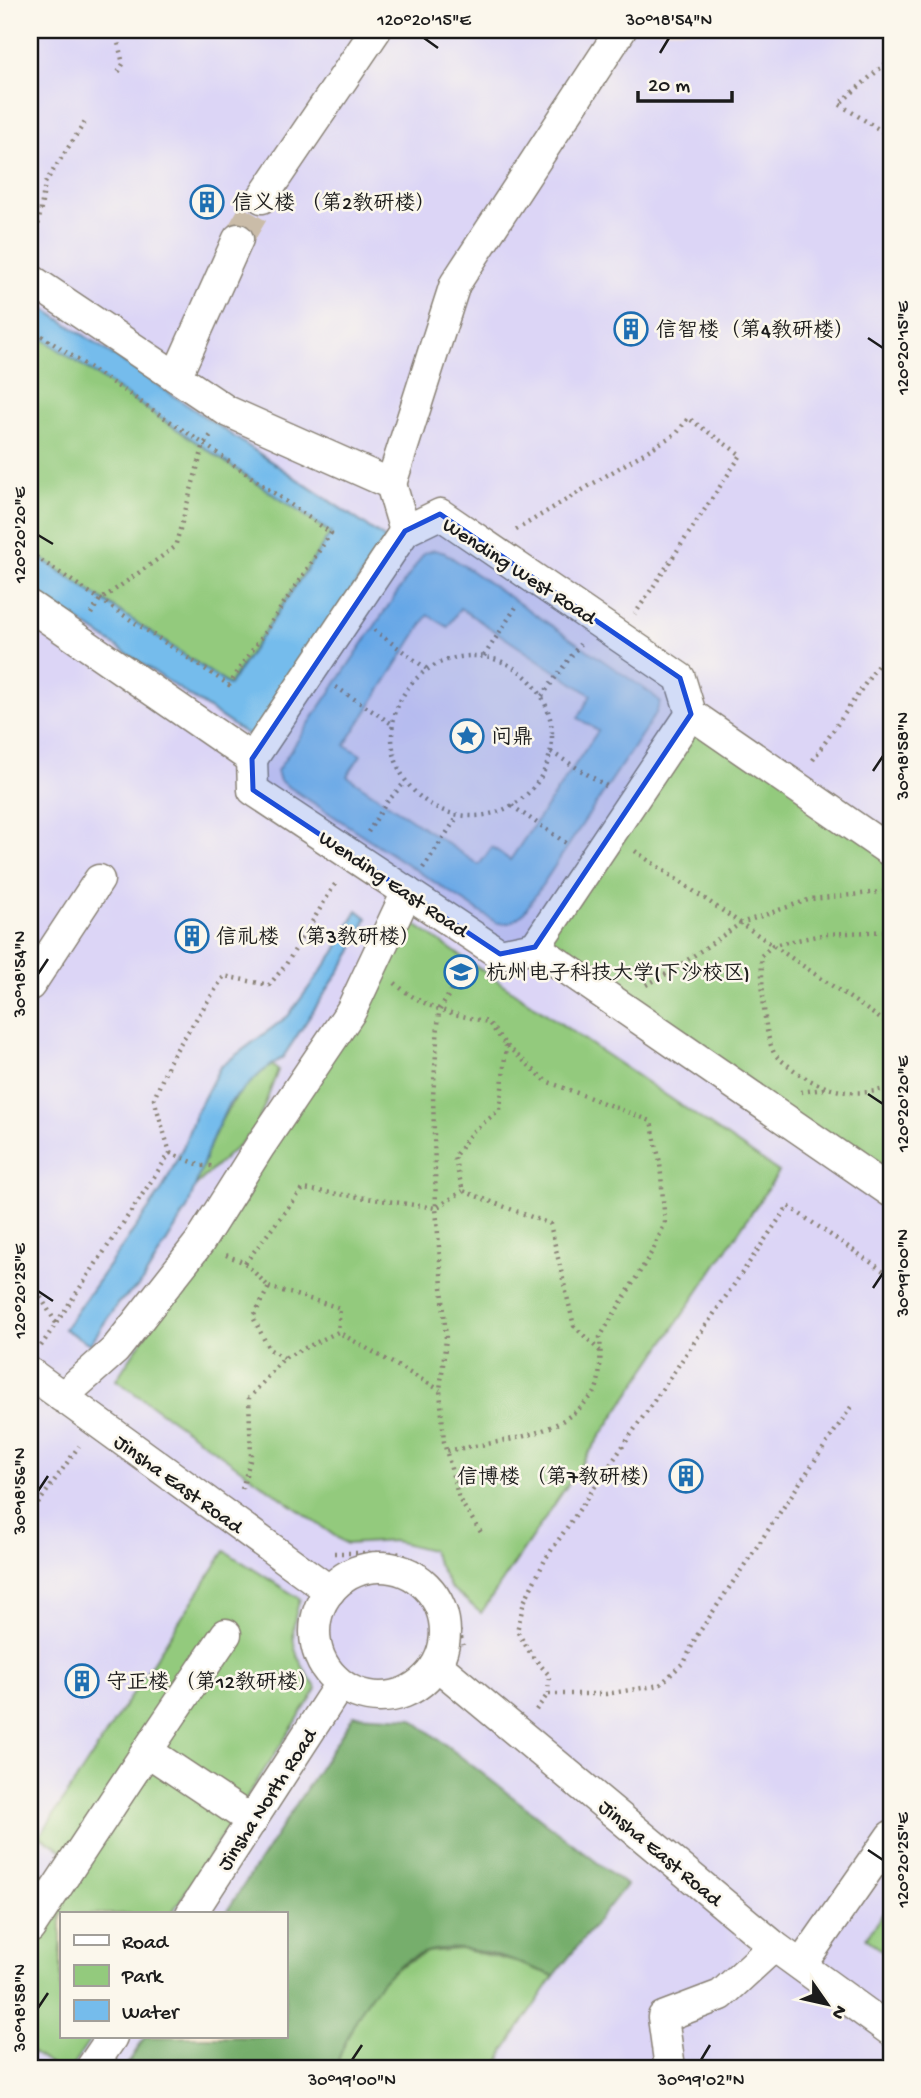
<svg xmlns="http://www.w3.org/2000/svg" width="921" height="2098" font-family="'Gochi Hand','LXGW WenKai TC',sans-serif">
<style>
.built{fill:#dcd5f6;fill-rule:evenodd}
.green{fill:#93ca7d;stroke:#58734c;stroke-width:2}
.forest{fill:#76ae6c;stroke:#496544;stroke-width:2}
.water{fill:#75bcec;stroke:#486c84;stroke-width:2;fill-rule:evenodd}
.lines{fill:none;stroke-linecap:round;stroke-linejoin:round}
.minor-tunnel{stroke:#cabca8;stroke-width:30;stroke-dasharray:30 15;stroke-linecap:butt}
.minor-casing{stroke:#888074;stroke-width:33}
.path{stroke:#888074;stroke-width:4.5;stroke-dasharray:2 5;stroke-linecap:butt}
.minor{stroke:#fff;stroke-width:30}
.marked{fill:#1d4ed8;fill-opacity:0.2;stroke:#1d4ed8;stroke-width:5;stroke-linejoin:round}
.ticks{fill:none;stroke:#1c1c1c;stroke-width:2.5}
.labels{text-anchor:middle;stroke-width:5;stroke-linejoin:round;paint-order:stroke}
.poi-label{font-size:21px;fill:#1c1c1c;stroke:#fbf7ec;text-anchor:start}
.street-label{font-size:21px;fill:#1c1c1c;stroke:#fbf7ec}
.neatline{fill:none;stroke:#1c1c1c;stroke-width:2.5}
.ticks-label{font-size:18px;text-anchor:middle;fill:#1c1c1c}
</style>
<rect width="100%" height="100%" fill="#fbf7ec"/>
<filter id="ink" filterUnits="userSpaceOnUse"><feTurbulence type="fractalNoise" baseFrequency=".0143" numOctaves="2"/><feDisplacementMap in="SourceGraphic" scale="14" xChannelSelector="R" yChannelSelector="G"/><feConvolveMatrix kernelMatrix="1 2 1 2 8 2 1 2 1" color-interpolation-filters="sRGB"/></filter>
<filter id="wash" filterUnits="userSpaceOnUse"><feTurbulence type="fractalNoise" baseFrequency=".00686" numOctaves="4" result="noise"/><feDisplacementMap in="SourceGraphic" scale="28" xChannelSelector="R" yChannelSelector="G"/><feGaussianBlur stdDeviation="1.57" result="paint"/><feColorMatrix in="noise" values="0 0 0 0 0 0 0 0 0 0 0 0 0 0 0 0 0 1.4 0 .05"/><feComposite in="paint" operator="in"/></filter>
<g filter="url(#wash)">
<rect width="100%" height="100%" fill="#f5e4cb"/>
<path class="built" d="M30 30H891V2068H30ZM61 1914H285V2037H61Z"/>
<g class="green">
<polygon points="30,330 331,533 229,685 30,551"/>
<polygon points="691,714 891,851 891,1193 535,947"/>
<polygon points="414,924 779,1172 481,1613 450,1587 431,1550 394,1541 346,1544 116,1380"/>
<path d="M272 1065 278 1070 255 1130 194 1187C215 1134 222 1099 272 1065Z"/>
<path d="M225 1551 300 1599C286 1641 294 1654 317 1689L171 1914H61V2037H92L71 2068H56L30 2051V1954L86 1867 40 1836Z"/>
<polygon points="891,1901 891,1958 866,1938"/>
<polygon points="461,1949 516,1962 554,1976 504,2051 497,2068 335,2068 353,2022 376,1987 391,1971 426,1952"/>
</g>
<path class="forest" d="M354 1715 411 1718 626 1885 554 1976C527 1966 490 1951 461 1949 389 1942 356 2012 335 2068H125L145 2037H285V1914H225Z"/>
<g class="water">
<polygon points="30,299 386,539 252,738 30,588 30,551 229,685 331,533 30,330"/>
<path d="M434 550 445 553 652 694 660 702 656 713 523 914 510 923H497L280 781 277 771 424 553ZM460 608 591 695 578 718 598 731 510 860 492 847 479 865 347 776 361 755 345 745 428 615 448 627Z"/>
<polygon points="357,910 367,918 352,952 283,1057 262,1072 229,1103 212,1139 187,1209 140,1285 118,1303 90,1344 64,1329 162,1190 183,1147 195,1115 220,1067 288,1016 335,952"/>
</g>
</g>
<g filter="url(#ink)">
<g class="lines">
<polyline class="minor-tunnel" points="238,239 262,198"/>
<defs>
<g id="minor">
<polyline points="262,198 376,30"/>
<polyline points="30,279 227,411 391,484 405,531 440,514 680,678 691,714 891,852"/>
<polyline points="176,377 238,239"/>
<polyline points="391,484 455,284 621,30"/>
<polyline points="30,606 252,759 253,790 500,954 535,947 891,1192"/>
<polyline points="252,759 405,531"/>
<polyline points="535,947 691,714"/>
<polyline points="30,985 99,880"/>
<polyline points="30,1373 330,1591"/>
<polyline points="62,1397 115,1350 199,1243 260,1146 351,1011 407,892"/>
<circle cx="380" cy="1632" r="65"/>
<polyline points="437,1665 774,1946 891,2031"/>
<polyline points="147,1751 226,1634"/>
<polyline points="191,1914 340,1684"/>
<polyline points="30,1928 147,1751 252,1821"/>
<polyline points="801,1965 891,1836"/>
<polyline points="91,2068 112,2037"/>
<polyline points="670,2068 663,2017 721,1995 774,1946"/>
</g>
</defs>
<use href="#minor" class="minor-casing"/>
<g class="path">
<polyline points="115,30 123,64 118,73"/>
<polyline points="891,59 839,104 891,137"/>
<polyline points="34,252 45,183 85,122"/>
<polyline points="30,328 204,444 331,533 229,685 30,553"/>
<polyline points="516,530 677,433 688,418 741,455 635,614"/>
<polyline points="91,614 99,601 175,547 204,444 211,435"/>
<polyline points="374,630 427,669"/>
<circle cx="472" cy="736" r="80"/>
<polyline points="484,656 518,604"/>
<polyline points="336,687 392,724"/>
<polyline points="542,696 580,644"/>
<polyline points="551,752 608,787"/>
<polyline points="813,760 891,646"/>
<polyline points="512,806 569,845"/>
<polyline points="368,832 387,802 405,782"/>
<polyline points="635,851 891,1026"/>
<polyline points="423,868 458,816"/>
<path d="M891 931 826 934 773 945 761 956C763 985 762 1028 774 1053 777 1058 785 1063 790 1067 820 1091 855 1099 891 1087"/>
<polyline points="466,966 439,1011 433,1096 436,1208 446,1339 440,1390 444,1442 459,1499 482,1534"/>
<path d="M395 983C422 1008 453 1014 488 1022L506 1045 546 1081 651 1121 660 1163 665 1223 653 1250 600 1337C601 1350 601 1380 595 1392 593 1396 587 1400 584 1404 548 1440 495 1441 447 1451"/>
<polyline points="646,985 670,972 741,923 811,899 891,891"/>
<polyline points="506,1045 500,1110 472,1132 454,1157 463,1191 550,1224 574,1326 600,1351"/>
<polyline points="801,1092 824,1089"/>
<polyline points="170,1153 202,1166 212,1166"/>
<polyline points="226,1255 245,1263 269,1287 253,1317 269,1349 284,1358"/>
<polyline points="245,1263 303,1189 436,1208 463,1191"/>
<polyline points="30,1279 56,1323"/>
<polyline points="269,1287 340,1308 338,1332"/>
<polyline points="41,1346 170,1153 154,1099 171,1058 224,976 269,985 285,966 337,881"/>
<polyline points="242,1489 251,1457 249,1398 284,1358 338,1332 440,1390"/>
<polyline points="30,1515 79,1446"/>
<polyline points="334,1553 397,1553 422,1564 440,1584 453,1608 463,1645"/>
<polyline points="548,1694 549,1675 532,1656 517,1631 524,1602 546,1558 788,1206 891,1276"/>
<polyline points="536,1710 548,1694 606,1694 660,1685 685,1661 696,1637 853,1404"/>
</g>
<use href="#minor" class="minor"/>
</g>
</g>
<path class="marked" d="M440 514 680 678 691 714 535 947 500 954 253 790 252 759 405 531Z"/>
<path class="ticks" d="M424 38 438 48M660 53 669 38M868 338 883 348M38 535 53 544M873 771 883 756M38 974 48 959M868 1094 883 1104M873 1288 883 1273M38 1291 53 1301M38 1491 48 1476M868 1850 883 1860M38 2008 48 1993M352 2060 362 2045M701 2060 710 2045"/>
<defs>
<symbol id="building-ring" viewBox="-11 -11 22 22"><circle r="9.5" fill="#fbf7ec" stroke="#1f6fb2" stroke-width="1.5"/><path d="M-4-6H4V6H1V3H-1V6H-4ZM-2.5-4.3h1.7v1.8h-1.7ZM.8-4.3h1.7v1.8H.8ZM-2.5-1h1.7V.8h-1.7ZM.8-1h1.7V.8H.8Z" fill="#1f6fb2"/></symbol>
<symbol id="sight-ring" viewBox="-11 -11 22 22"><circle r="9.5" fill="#fbf7ec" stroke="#1f6fb2" stroke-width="1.5"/><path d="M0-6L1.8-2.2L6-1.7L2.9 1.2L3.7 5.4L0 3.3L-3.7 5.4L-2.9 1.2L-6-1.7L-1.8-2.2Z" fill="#1f6fb2"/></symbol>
<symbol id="university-ring" viewBox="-11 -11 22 22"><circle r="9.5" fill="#fbf7ec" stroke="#1f6fb2" stroke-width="1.5"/><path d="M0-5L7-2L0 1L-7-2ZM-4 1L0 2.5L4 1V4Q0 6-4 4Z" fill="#1f6fb2"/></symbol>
</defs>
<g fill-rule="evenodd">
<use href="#building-ring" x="188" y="183" width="38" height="38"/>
<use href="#building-ring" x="612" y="310" width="38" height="38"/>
<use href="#sight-ring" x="448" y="717" width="38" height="38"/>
<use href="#building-ring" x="173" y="917" width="38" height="38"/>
<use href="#university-ring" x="442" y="953" width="38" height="38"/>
<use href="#building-ring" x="667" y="1457" width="38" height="38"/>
<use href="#building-ring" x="63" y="1662" width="38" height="38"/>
</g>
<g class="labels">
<g class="poi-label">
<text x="232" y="209">信义楼 （第2教研楼）</text>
<text x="656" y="336">信智楼（第4教研楼）</text>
<text x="491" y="743">问鼎</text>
<text x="216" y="943">信礼楼 （第3教研楼）</text>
<text x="486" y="979">杭州电子科技大学(下沙校区)</text>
<text x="662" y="1483" text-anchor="end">信博楼 （第7教研楼）</text>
<text x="106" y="1688">守正楼 （第12教研楼）</text>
</g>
<g class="street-label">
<text transform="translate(520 570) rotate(33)" y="7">Wending West Road</text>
<text transform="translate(394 883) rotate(34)" y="7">Wending East Road</text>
<text transform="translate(179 1483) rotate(36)" y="7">Jinsha East Road</text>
<text transform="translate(266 1799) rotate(-57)" y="7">Jinsha North Road</text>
<text transform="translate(661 1852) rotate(40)" y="7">Jinsha East Road</text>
</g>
</g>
<rect width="921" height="2098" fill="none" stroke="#fbf7ec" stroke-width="77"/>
<rect x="60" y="1912" width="228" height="126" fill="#fbf7ec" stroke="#a29f99" stroke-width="2"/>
<rect x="74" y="1935" width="35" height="10" fill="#ffffff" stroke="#a29f99" stroke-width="2"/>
<text x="122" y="1948" font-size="21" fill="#1c1c1c">Road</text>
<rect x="74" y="1965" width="35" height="21" fill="#93ca7d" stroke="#a29f99" stroke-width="2"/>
<text x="122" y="1982" font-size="21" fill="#1c1c1c">Park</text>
<rect x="74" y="2000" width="35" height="21" fill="#75bcec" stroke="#a29f99" stroke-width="2"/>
<text x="122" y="2018" font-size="21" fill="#1c1c1c">Water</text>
<g transform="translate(827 2004) rotate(124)" stroke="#fbf7ec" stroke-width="5" paint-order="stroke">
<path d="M0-5L12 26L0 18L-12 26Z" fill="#1c1c1c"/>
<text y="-10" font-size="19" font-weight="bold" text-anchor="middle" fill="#1c1c1c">N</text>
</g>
<path d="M638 91v10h94v-10" fill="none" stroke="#1c1c1c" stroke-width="3.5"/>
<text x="648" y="91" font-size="21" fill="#1c1c1c" stroke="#fbf7ec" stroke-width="5" paint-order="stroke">20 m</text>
<rect x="38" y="38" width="845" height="2022" class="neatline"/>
<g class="ticks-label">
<text x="424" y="25">120°20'15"E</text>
<text x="669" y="25">30°18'54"N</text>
<text transform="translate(902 348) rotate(-90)" y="6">120°20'15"E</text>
<text transform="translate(19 535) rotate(-90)" y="6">120°20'20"E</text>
<text transform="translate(902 756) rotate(-90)" y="6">30°18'58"N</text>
<text transform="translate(19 974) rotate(-90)" y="6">30°18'54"N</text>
<text transform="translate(902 1104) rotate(-90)" y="6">120°20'20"E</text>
<text transform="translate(902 1273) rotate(-90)" y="6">30°19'00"N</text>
<text transform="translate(19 1291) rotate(-90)" y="6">120°20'25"E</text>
<text transform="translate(19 1491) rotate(-90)" y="6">30°18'56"N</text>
<text transform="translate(902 1860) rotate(-90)" y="6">120°20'25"E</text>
<text transform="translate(19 2008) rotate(-90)" y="6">30°18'58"N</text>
<text x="352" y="2085">30°19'00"N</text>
<text x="701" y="2085">30°19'02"N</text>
</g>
</svg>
